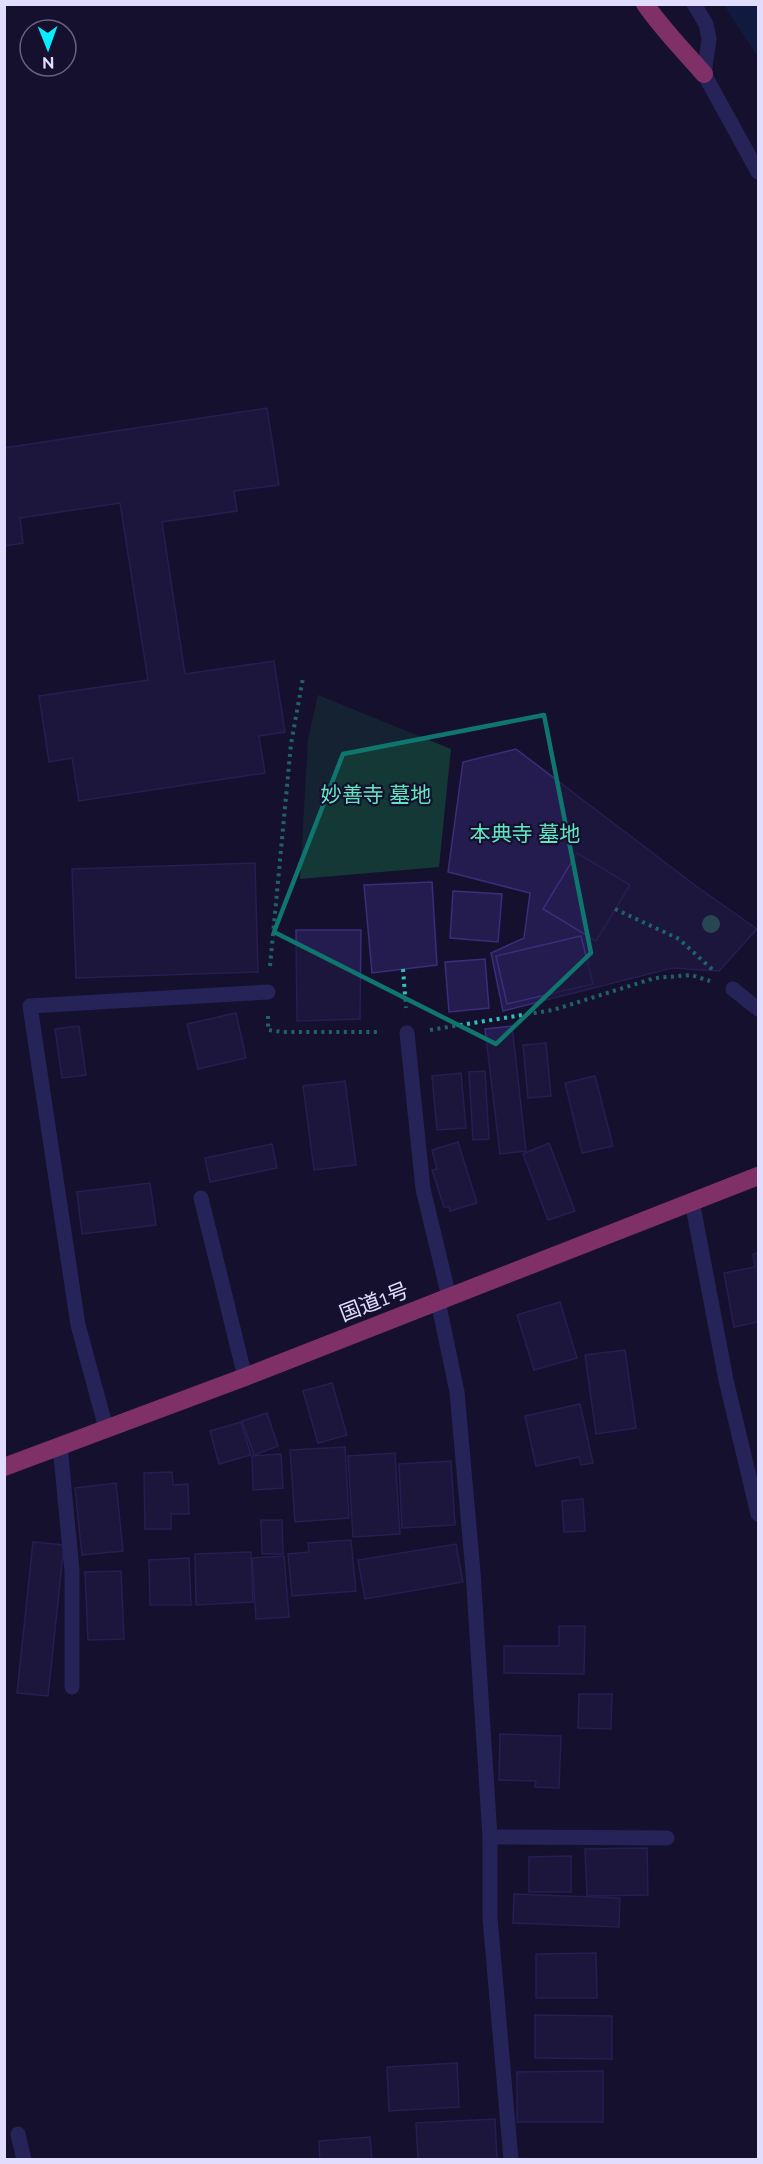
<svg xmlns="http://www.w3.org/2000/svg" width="763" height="2164" font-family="Raleway,'Noto Sans JP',sans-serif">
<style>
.green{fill:#133835}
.water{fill:#0b2752}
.building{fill:#241c4f;stroke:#3a2d7c;stroke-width:1.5}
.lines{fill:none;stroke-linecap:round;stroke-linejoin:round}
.path{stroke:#2bc5b7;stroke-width:4;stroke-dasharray:3 4.5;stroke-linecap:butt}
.minor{stroke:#3a3a8e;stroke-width:15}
.highway{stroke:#ff58ad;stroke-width:18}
.tree{fill:#3f867e}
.marked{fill:none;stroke:#0f766e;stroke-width:4.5;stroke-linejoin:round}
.labels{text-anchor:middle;stroke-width:4.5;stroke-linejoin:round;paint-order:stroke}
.park-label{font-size:21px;fill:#61e6c1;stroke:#15102d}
.street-label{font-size:21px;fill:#e0ddff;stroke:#15102d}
</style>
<rect width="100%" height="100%" fill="#15102d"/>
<polygon class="green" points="318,695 451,749 439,867 300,879 308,739"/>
<polygon class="water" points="724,5 758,5 758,57"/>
<g class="building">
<polygon points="267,408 279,485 234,491 237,511 162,522 185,674 274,661 285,732 259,736 265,773 79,801 72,758 49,762 39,696 148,680 120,503 20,518 23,543 4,546 4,448"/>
<polygon points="516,749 696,886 757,929 719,971 672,968 503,1011 491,953 524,938 530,893 448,872 463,762"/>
<polygon points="577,853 630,885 596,941 543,909"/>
<polygon points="255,863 258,972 76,978 72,869"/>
<polygon points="432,882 437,965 372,973 364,885"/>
<polygon points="453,891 502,894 498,942 450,938"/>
<polygon points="296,930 361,930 360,1019 297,1021"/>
<polygon points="581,936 593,984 507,1004 496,956"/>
<polygon points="485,959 489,1008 449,1012 445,962"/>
<polygon points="236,1013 246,1058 198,1069 187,1024"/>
<polygon points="79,1026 86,1075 62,1078 55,1029"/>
<polygon points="512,1026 526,1151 500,1154 485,1029"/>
<polygon points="546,1043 551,1096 528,1098 523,1045"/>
<polygon points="485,1071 489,1139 473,1140 469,1072"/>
<polygon points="461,1073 466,1128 437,1130 432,1076"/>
<polygon points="595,1076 613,1146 582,1153 565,1083"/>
<polygon points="345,1081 356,1165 314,1170 303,1086"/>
<polygon points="458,1142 477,1203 450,1211 449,1207 444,1207 432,1170 437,1169 432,1150"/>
<polygon points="549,1143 575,1211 548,1220 523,1154"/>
<polygon points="272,1144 277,1168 210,1182 205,1158"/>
<polygon points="150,1183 156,1225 82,1234 77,1192"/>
<polygon points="758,1253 758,1322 734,1327 724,1273 755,1267 753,1254"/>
<polygon points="560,1302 577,1358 534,1370 517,1315"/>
<polygon points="625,1350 636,1428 596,1434 585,1355"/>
<polygon points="332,1383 347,1435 318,1443 303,1391"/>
<polygon points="580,1404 593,1463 581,1465 579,1457 536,1466 525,1416"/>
<polygon points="267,1413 278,1446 254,1455 242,1421"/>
<polygon points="241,1422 251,1455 219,1464 210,1431"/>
<polygon points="345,1447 349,1518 295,1522 290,1450"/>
<polygon points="395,1453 400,1534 353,1537 348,1456"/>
<polygon points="281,1454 283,1488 253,1490 252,1456"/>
<polygon points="451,1461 455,1525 402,1528 399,1464"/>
<polygon points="172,1472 173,1485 188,1484 189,1514 171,1514 171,1529 145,1529 144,1473"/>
<polygon points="116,1483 123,1551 82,1555 75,1488"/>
<polygon points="583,1499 585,1531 564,1532 562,1501"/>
<polygon points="261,1520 282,1520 283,1554 262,1554"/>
<polygon points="351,1540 356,1591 292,1596 288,1554 309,1552 308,1543"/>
<polygon points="33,1542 64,1545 48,1696 17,1693"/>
<polygon points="456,1544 463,1582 365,1599 358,1560"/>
<polygon points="251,1552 253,1602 196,1605 195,1554"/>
<polygon points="284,1556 289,1617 256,1619 252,1558"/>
<polygon points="189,1558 191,1605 150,1605 149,1560"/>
<polygon points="121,1571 124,1639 88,1640 85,1572"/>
<polygon points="559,1626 585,1626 584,1674 504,1673 504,1646 559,1646"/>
<polygon points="579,1694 612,1694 611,1729 578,1728"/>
<polygon points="500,1734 561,1736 559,1788 535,1787 536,1781 499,1780"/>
<polygon points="647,1848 648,1895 587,1896 585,1849"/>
<polygon points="571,1856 571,1892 529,1892 529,1857"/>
<polygon points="514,1894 620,1898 619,1927 513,1923"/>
<polygon points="596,1953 597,1998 536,1998 536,1954"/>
<polygon points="535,2015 612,2016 612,2059 535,2058"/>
<polygon points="457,2063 459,2107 389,2111 387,2067"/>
<polygon points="603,2071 603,2122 517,2122 517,2072"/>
<polygon points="495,2119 497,2160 418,2160 416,2123"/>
<polygon points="370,2137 372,2160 320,2160 319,2141"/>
</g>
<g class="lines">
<g class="path">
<polyline points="615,909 679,939 715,972"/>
<polyline points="270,966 291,744 303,678"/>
<polyline points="403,969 406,1008"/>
<polyline points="268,1016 268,1030 283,1032 381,1032"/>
<polyline points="430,1030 553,1010 655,978 691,975 710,981"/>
</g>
<g class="minor">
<polyline points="694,4 706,24 709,39 704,74 758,172"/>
<polyline points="733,989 758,1009"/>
<polyline points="407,1033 423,1189 449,1297"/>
<polyline points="201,1198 245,1377"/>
<polyline points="692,1201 726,1380 758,1514"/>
<polyline points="438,1301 457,1392 473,1572 490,1837 490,1918 511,2160"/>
<polyline points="106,1428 78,1325 30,1006 268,992"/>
<polyline points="60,1445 72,1571 72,1687"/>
<polyline points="490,1837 667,1838"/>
<polyline points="18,2134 24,2160"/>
</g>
<g class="highway">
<path d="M645 4C663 30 684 51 704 74"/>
<polyline points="4,1467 245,1377 758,1176"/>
</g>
</g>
<circle class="tree" cx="711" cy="924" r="9"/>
<path d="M0 0H763V2164H0ZM544 715 591 953 496 1044 274 932 343 754Z" fill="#15102d" fill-opacity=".55" fill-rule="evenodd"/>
<path class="marked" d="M544 715 591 953 496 1044 274 932 343 754Z"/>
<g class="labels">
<g class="park-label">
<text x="376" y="802">妙善寺 墓地</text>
<text x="525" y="841">本典寺 墓地</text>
</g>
<g class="street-label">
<text transform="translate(374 1302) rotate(-21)" y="7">国道1号</text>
</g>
</g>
<rect width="763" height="2164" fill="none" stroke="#e0ddff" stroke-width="12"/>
<g transform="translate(48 48) rotate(179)"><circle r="28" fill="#15102d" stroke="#666281" stroke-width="1.5"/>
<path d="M0-4.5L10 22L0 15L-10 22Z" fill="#09eeff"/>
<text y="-9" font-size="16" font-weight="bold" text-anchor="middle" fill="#e0ddff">N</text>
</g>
</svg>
